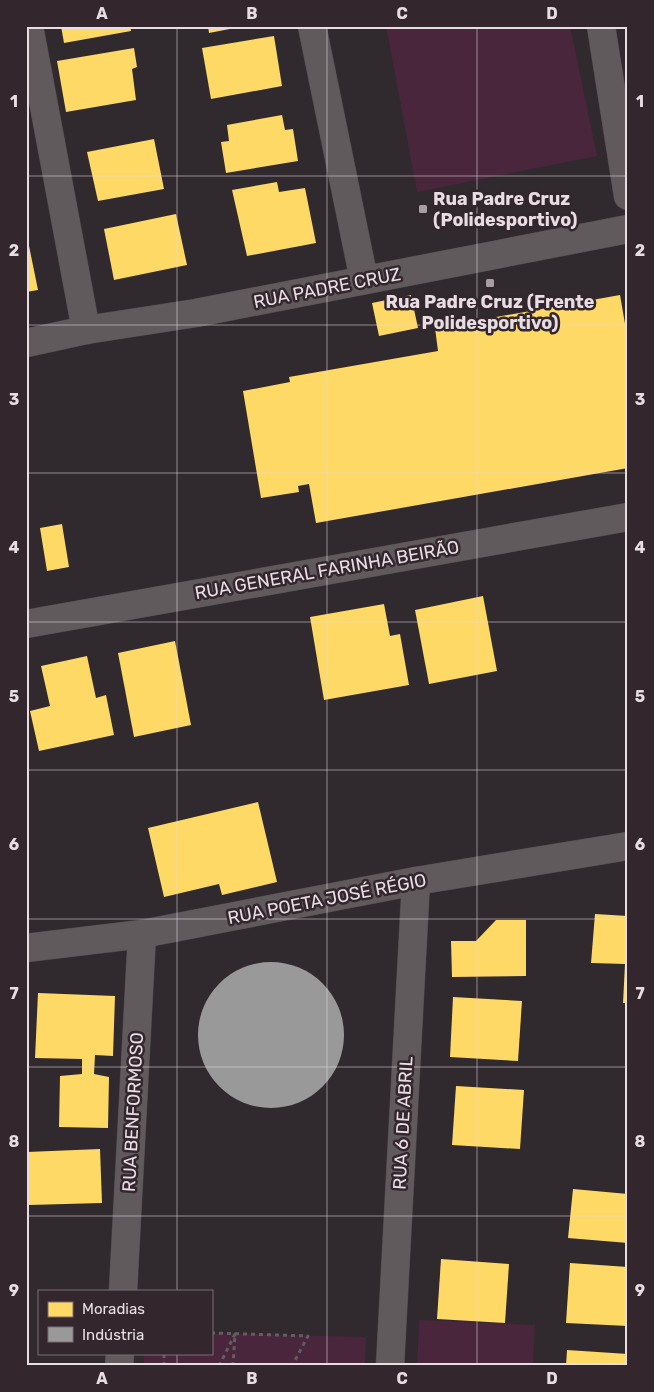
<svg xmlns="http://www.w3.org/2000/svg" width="654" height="1392" font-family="Rubik,sans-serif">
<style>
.green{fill:#49263c}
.homes{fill:#ffd966}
.industry{fill:#999}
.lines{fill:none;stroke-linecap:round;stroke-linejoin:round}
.minor-casing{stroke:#4d474b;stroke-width:29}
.tertiary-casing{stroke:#4d474b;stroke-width:29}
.path{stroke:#625e60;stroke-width:3;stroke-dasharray:4 4;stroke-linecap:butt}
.minor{stroke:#605a5d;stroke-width:28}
.tertiary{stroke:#605a5d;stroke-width:28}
.grid{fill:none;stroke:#e7dde2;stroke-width:1;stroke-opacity:0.55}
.poi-dot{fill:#a79ea3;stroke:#33262d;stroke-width:2}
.labels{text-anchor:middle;stroke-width:5;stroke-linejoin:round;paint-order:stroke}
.poi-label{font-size:18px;font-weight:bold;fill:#e7dde2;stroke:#33262d;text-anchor:start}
.street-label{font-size:18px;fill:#e7dde2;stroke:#33262d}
.neatline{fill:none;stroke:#e7dde2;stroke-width:2}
.grid-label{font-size:16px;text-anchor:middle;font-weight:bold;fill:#e7dde2}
</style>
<rect width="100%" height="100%" fill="#30292d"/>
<g class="green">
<polygon points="386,26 570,26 597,156 417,192"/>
<polygon points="419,1320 535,1325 533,1366 417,1366"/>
<polygon points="211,1333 366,1337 365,1366 144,1366 144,1353 211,1353"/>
</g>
<g class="homes">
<polygon points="61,26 130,26 131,31 64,43"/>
<polygon points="208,26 240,26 240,27 209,33"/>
<polygon points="274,36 282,86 211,99 202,48"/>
<polygon points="134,48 137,67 132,69 136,100 66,112 57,61"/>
<polygon points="282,115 285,130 293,129 298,161 226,173 221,142 229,141 227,125"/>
<polygon points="154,139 164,189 98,201 87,152"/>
<polygon points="277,182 279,192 305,188 316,243 247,256 232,190"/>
<polygon points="176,214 187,265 114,280 104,229"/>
<polygon points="26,231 38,290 26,292"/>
<polygon points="411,295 418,328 379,336 372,303"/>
<polygon points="620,295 628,341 628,468 316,523 309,484 298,486 299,492 261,498 243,391 290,382 289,377 438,351 435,328"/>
<polygon points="62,524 69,567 47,571 40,528"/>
<polygon points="483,596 497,671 429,684 415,610"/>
<polygon points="384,604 390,636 400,634 409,685 324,700 310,617"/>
<polygon points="175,641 191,725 134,737 118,653"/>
<polygon points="87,656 96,698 106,695 114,735 39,751 30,711 50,706 41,666"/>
<polygon points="258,802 277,882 222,895 219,884 164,897 148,828"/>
<polygon points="595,914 628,916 628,1003 623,1003 625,964 591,963"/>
<polygon points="496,920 526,920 526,976 452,977 451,941 476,941"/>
<polygon points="38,993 115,996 113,1056 95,1055 94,1074 109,1077 108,1128 59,1127 60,1076 82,1074 82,1059 35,1058"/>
<polygon points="453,997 522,1001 518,1061 450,1057"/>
<polygon points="456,1086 524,1090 520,1149 452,1145"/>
<polygon points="100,1149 102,1203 29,1205 27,1152"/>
<polygon points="573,1189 628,1194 628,1243 568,1238"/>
<polygon points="441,1259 509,1264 505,1323 437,1319"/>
<polygon points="570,1263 628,1267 628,1326 566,1323"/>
<polygon points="567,1350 628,1354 628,1366 566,1366"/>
</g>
<circle class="industry" cx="271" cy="1035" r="73"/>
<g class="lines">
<defs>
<g id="minor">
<polyline points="29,26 86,330"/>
<polyline points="312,26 364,280"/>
<polyline points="601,26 628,196"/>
<polyline points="26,624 628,517"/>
<polyline points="26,948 142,934 416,881 628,846"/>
<polyline points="123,1291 142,934"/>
<polyline points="119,1366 120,1353"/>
<polyline points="390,1366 416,881"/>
</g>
<polyline id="tertiary" points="26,343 86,330 196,313 628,229"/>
</defs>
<use href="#minor" class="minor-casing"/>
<use href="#tertiary" class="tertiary-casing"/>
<g class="path">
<polyline points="211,1333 308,1336 292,1366"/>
<polyline points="164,1366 164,1353"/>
<polyline points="219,1366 235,1334 233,1366"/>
</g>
<use href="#minor" class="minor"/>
<use href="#tertiary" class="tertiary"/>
</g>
<path class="grid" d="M177 26V1291M327 26V1366M477 26V1366M26 176H628M26 325H628M26 473H628M26 622H628M26 770H628M26 919H628M26 1067H628M26 1216H628M177 1353V1366"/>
<g class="poi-dot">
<rect x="418" y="204" width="10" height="10" rx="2.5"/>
<rect x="485" y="278" width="10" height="10" rx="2.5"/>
</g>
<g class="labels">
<g class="poi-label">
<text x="433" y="205">Rua Padre Cruz<tspan x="433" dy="21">(Polidesportivo)</tspan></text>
<text x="490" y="308" text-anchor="middle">Rua Padre Cruz (Frente<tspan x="490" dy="21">Polidesportivo)</tspan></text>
</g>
<g class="street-label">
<text transform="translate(327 288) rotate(-11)" y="6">RUA PADRE CRUZ</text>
<text transform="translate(327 570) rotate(-10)" y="6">RUA GENERAL FARINHA BEIRÃO</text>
<text transform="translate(327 899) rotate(-11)" y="6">RUA POETA JOSÉ RÉGIO</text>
<text transform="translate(133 1112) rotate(-87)" y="6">RUA BENFORMOSO</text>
<text transform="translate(403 1123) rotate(-87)" y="6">RUA 6 DE ABRIL</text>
</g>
</g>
<rect width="654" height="1392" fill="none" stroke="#33262d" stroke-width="55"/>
<rect x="38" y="1290" width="175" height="65" fill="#33262d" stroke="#7b6f75"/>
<rect x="48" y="1302" width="25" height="15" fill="#ffd966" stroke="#7b6f75"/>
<text x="82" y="1314" font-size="15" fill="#e7dde2">Moradias</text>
<rect x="48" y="1327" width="25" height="15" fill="#999999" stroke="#7b6f75"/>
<text x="82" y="1340" font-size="15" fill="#e7dde2">Indústria</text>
<rect x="28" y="28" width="598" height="1336" class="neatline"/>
<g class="grid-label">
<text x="102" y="19">A</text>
<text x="252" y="19">B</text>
<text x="402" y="19">C</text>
<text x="552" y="19">D</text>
<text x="14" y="107">1</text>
<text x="640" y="107">1</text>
<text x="14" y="256">2</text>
<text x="640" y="256">2</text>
<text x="14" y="405">3</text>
<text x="640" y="405">3</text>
<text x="14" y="553">4</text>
<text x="640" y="553">4</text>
<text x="14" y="702">5</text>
<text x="640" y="702">5</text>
<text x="14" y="850">6</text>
<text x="640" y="850">6</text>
<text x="14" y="999">7</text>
<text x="640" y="999">7</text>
<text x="14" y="1147">8</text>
<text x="640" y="1147">8</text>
<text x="14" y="1296">9</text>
<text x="640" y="1296">9</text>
<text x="102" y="1384">A</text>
<text x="252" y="1384">B</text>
<text x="402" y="1384">C</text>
<text x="552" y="1384">D</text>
</g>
</svg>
